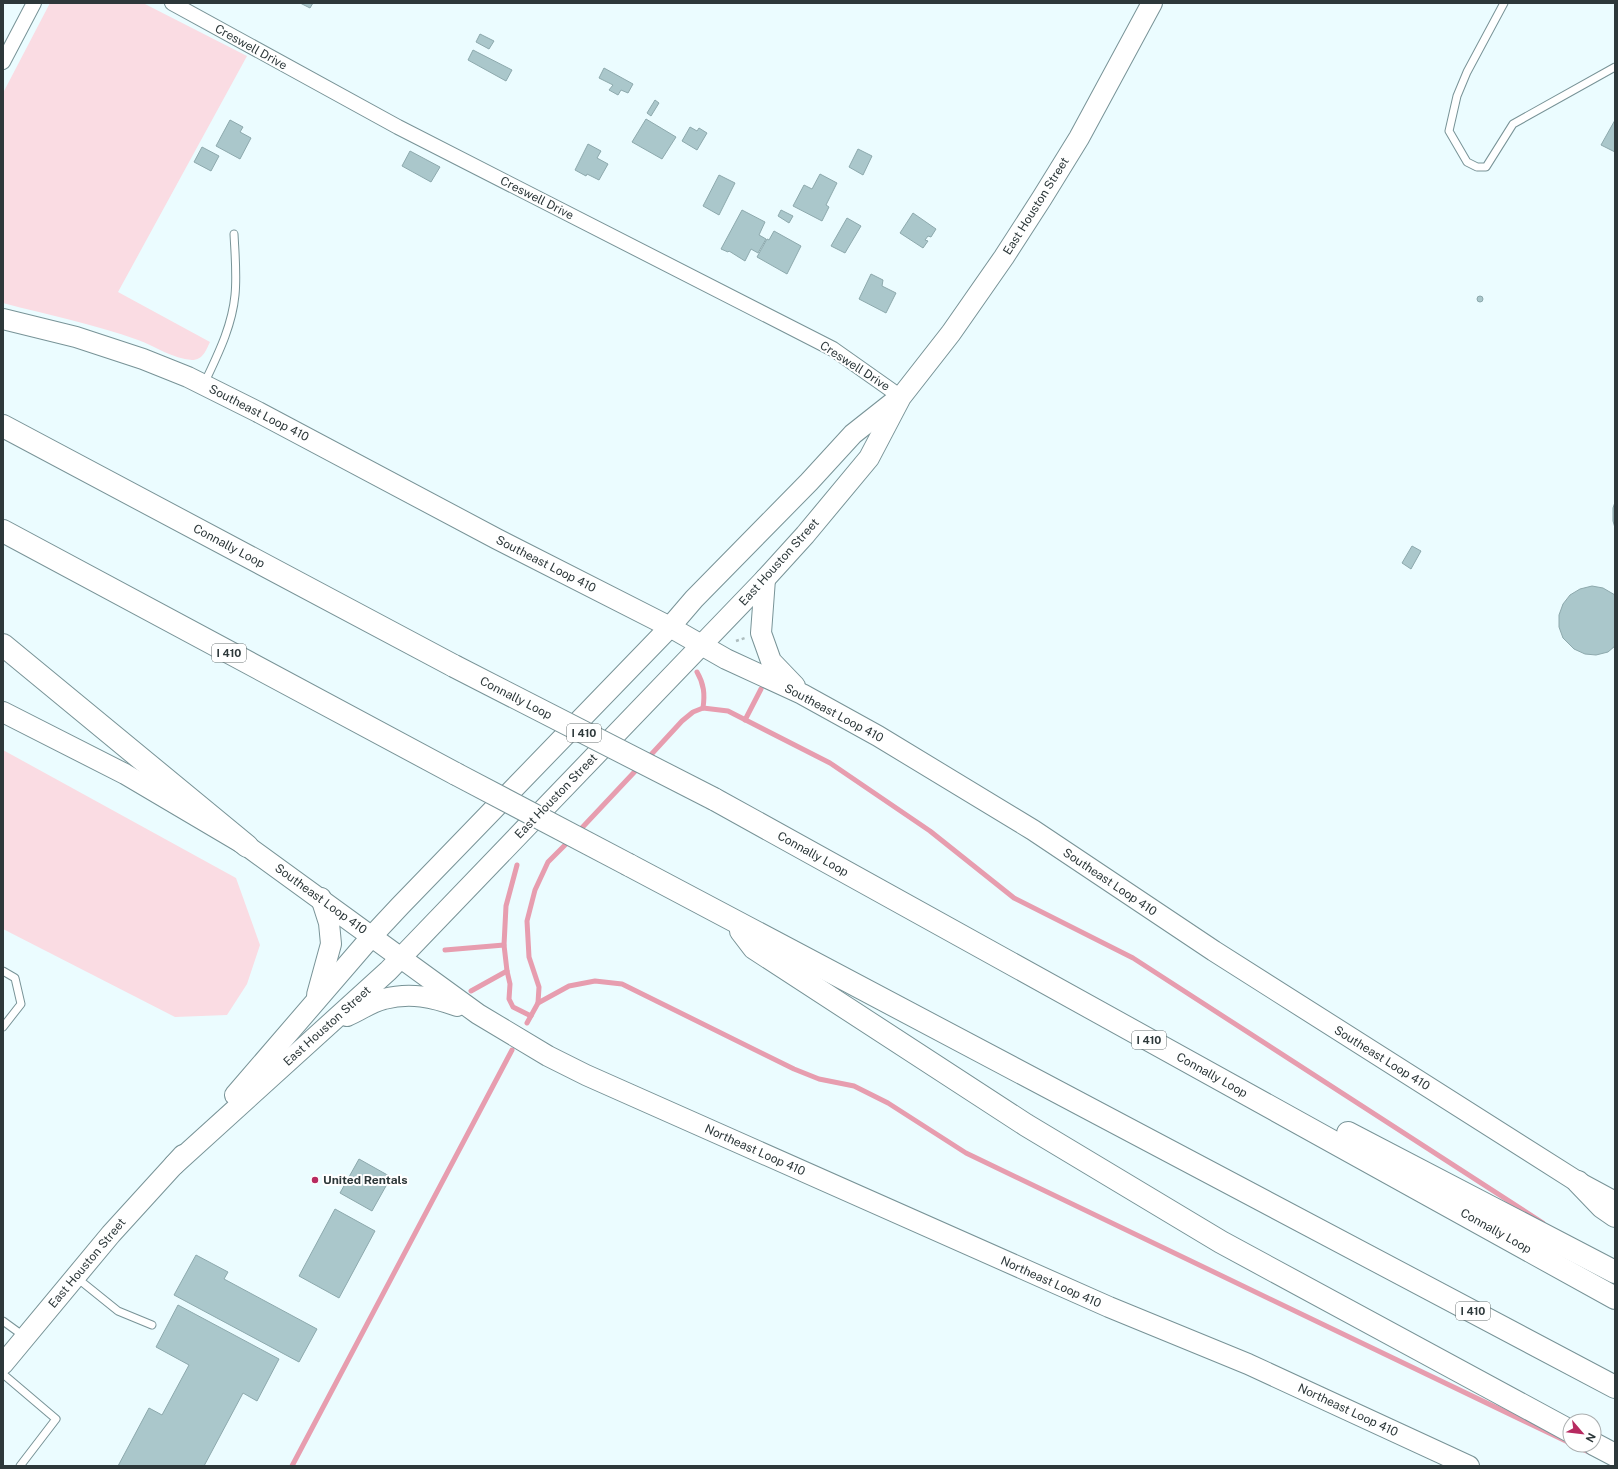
<svg xmlns="http://www.w3.org/2000/svg" width="1618" height="1469" font-family="'Public Sans',sans-serif">
<style>
.green{fill:#fadce3}
.lines{fill:none;stroke-linecap:round;stroke-linejoin:round}
.stream{stroke:#e79daf;stroke-width:5}
.building{fill:#aac7cb;stroke:#8da9ad}
.lane-casing{stroke:#789397;stroke-width:9}
.street-casing{stroke:#789397;stroke-width:16}
.secondary-casing{stroke:#789397;stroke-width:22}
.highway-casing{stroke:#789397;stroke-width:24}
.path{stroke:#adbcbe;stroke-width:2.5;stroke-dasharray:3 3;stroke-linecap:butt}
.lane{stroke:#fff;stroke-width:7}
.street{stroke:#fff;stroke-width:14}
.secondary{stroke:#fff;stroke-width:20}
.highway{stroke:#fff;stroke-width:22}
.highway-bridge-casing{stroke:#789397;stroke-width:24;stroke-linecap:butt}
.highway-bridge{stroke:#fff;stroke-width:22}
.poi-dot{fill:#b72a60;stroke:#fff;stroke-width:1.5}
.labels{text-anchor:middle;stroke-width:4;stroke-linejoin:round;paint-order:stroke}
.shield{fill:#fff;stroke:#6c7475;stroke-width:1}
.shield-label{font-size:11px;font-weight:bold;fill:#2d383a}
.street-label{font-size:12px;fill:#2d383a;stroke:#fff}
.poi-label{font-size:12px;font-weight:bold;fill:#2d383a;stroke:#fff;text-anchor:start}
</style>
<rect width="100%" height="100%" fill="#ebfcff"/>
<g class="green">
<path d="M50 3H143L247 56 118 292 210 342C206 350 203 360 192 360 173 359 155 346 138 340 94 324 48 315 3 303V93Z"/>
<polygon points="3,750 236,878 260,945 247,984 227,1015 175,1017 3,929"/>
</g>
<g class="lines">
<g class="stream">
<path d="M697 672C704 684 705 694 703 708"/>
<polyline points="745,720 761,689"/>
<polyline points="647,759 682,721 693,712 703,708 728,711 830,763 930,831 1014,898 1133,958 1543,1223"/>
<polyline points="578,832 640,766"/>
<polyline points="517,865 506,906 504,945 507,971 510,984 509,999 513,1007 531,1016"/>
<polyline points="445,950 504,945"/>
<polyline points="471,991 507,971"/>
<polyline points="538,1003 569,986 595,981 622,984 794,1069 819,1079 854,1086 888,1103 966,1153 1570,1443"/>
<polyline points="527,1023 538,1003 539,987 529,957 527,921 535,890 548,862 570,840"/>
<polyline points="1573,1445 1591,1453"/>
<polyline points="292,1466 512,1050"/>
</g>
</g>
<g class="building">
<polygon points="300,3 313,3 310,8"/>
<polygon points="480,34 494,41 489,49 476,42"/>
<polygon points="473,50 512,70 506,81 468,60"/>
<polygon points="604,68 633,84 628,93 621,90 618,95 609,90 613,85 599,78"/>
<polygon points="655,100 659,103 651,116 647,113"/>
<polygon points="646,119 676,137 662,159 632,142"/>
<polygon points="230,120 243,127 240,132 251,138 240,159 216,146"/>
<polygon points="1615,120 1615,152 1601,145"/>
<polygon points="690,127 697,131 699,128 707,133 697,150 682,141"/>
<polygon points="588,144 601,151 597,158 608,164 599,180 587,174 586,176 575,170"/>
<polygon points="202,147 219,156 211,171 194,162"/>
<polygon points="858,149 872,156 863,175 849,167"/>
<polygon points="410,151 440,167 431,182 402,166"/>
<polygon points="820,174 837,183 826,205 829,207 822,221 793,206 804,185 812,189"/>
<polygon points="719,175 735,183 719,215 703,206"/>
<polygon points="742,210 765,222 759,235 766,239 758,253 751,249 745,261 729,251 728,252 721,249"/>
<polygon points="781,210 793,216 789,223 778,216"/>
<polygon points="913,213 936,229 931,237 928,236 925,240 928,241 923,248 900,233"/>
<polygon points="847,218 861,226 845,253 831,246"/>
<polygon points="774,231 801,246 787,274 757,257 767,239 769,240"/>
<polygon points="871,274 883,280 882,286 896,293 886,313 859,299"/>
<circle cx="1480" cy="299" r="3"/>
<polygon points="1615,502 1615,528 1613,521 1613,508"/>
<polygon points="1412,546 1421,551 1411,569 1402,563"/>
<polygon points="1592,586 1603,588 1615,595 1615,646 1608,652 1596,655 1585,654 1574,649 1563,638 1559,627 1559,615 1563,604 1570,595 1580,589"/>
<polygon points="359,1159 391,1177 372,1211 340,1193"/>
<polygon points="335,1209 375,1231 339,1298 299,1276"/>
<polygon points="196,1255 228,1272 224,1279 317,1329 299,1362 174,1295"/>
<polygon points="178,1305 279,1359 257,1401 243,1393 204,1466 118,1466 149,1408 162,1415 189,1365 156,1347"/>
</g>
<g class="lines">
<defs>
<g id="lane">
<polyline points="1504,3 1467,72 1457,96 1449,131 1467,162 1477,167 1486,167 1513,124 1615,67"/>
<path d="M204 384C217 356 232 327 235 295 237 275 235 254 234 234"/>
<polyline points="3,971 15,978 21,1004 3,1027"/>
<polyline points="77,1278 118,1311 152,1325"/>
<polyline points="3,1321 25,1337"/>
<polyline points="3,1374 56,1419 20,1466"/>
</g>
<g id="street">
<polyline points="172,3 398,127 833,349 901,397"/>
<polyline points="3,62 34,3"/>
</g>
<g id="secondary">
<polyline points="3,319 76,337 143,359 188,377 258,412 497,539 670,627 726,659 802,694 878,736 1033,830 1214,951 1578,1182 1615,1202"/>
<polyline points="765,579 761,633 771,661 795,686"/>
<polyline points="3,712 125,774 247,846 478,1014 548,1056 586,1075 1109,1307 1248,1364 1469,1466"/>
<polyline points="317,995 331,944 329,923 321,898"/>
<path d="M347 1016C359 1011 371 1002 384 999 410 992 433 997 457 1006"/>
<polyline points="235,1095 372,936 400,906 670,627 694,599 809,482 853,434 896,400"/>
<polyline points="174,1165 388,971 765,579 805,535 869,458 901,397 951,333 1004,257 1042,198 1079,138 1152,3"/>
<polyline points="3,1364 111,1234 183,1155"/>
</g>
<g id="highway">
<polyline points="3,426 454,666"/>
<polyline points="3,531 456,774"/>
<polyline points="3,645 247,846"/>
<polyline points="714,799 1615,1298"/>
<polyline points="629,865 1615,1387"/>
<polyline points="741,931 754,948 1026,1125 1221,1242 1570,1431"/>
<polyline points="1348,1133 1615,1272"/>
<polyline points="1578,1182 1602,1207 1615,1216"/>
<polyline points="1594,1444 1615,1455"/>
</g>
</defs>
<use href="#lane" class="lane-casing"/>
<use href="#street" class="street-casing"/>
<use href="#secondary" class="secondary-casing"/>
<use href="#highway" class="highway-casing"/>
<polyline class="path" points="736,641 745,638"/>
<use href="#lane" class="lane"/>
<use href="#street" class="street"/>
<use href="#secondary" class="secondary"/>
<use href="#highway" class="highway"/>
<defs>
<g id="highway-bridge">
<polyline points="454,666 714,799"/>
<polyline points="456,774 629,865"/>
</g>
</defs>
<use href="#highway-bridge" class="highway-bridge-casing"/>
<use href="#highway-bridge" class="highway-bridge"/>
</g>
<circle class="poi-dot" cx="315" cy="1180" r="4"/>
<g class="labels">
<g class="shield">
<rect x="212" y="644" width="34" height="18" rx="3"/>
<rect x="567" y="724" width="34" height="18" rx="3"/>
<rect x="1132" y="1031" width="34" height="18" rx="3"/>
<rect x="1456" y="1302" width="34" height="18" rx="3"/>
</g>
<g class="shield-label">
<text x="229" y="657">I 410</text>
<text x="584" y="737">I 410</text>
<text x="1149" y="1044">I 410</text>
<text x="1473" y="1315">I 410</text>
</g>
<g class="street-label">
<text transform="translate(251 47) rotate(29)" y="4">Creswell Drive</text>
<text transform="translate(537 198) rotate(27)" y="4">Creswell Drive</text>
<text transform="translate(1036 206) rotate(-58)" y="4">East Houston Street</text>
<text transform="translate(855 366) rotate(33)" y="4">Creswell Drive</text>
<text transform="translate(259 413) rotate(27)" y="4">Southeast Loop 410</text>
<text transform="translate(229 546) rotate(28)" y="4">Connally Loop</text>
<text transform="translate(779 562) rotate(-48)" y="4">East Houston Street</text>
<text transform="translate(546 564) rotate(27)" y="4">Southeast Loop 410</text>
<text transform="translate(516 698) rotate(27)" y="4">Connally Loop</text>
<text transform="translate(834 713) rotate(28)" y="4">Southeast Loop 410</text>
<text transform="translate(556 796) rotate(-46)" y="4">East Houston Street</text>
<text transform="translate(813 854) rotate(29)" y="4">Connally Loop</text>
<text transform="translate(1110 882) rotate(34)" y="4">Southeast Loop 410</text>
<text transform="translate(321 899) rotate(36)" y="4">Southeast Loop 410</text>
<text transform="translate(327 1026) rotate(-42)" y="4">East Houston Street</text>
<text transform="translate(1382 1058) rotate(32)" y="4">Southeast Loop 410</text>
<text transform="translate(1212 1075) rotate(29)" y="4">Connally Loop</text>
<text transform="translate(755 1150) rotate(24)" y="4">Northeast Loop 410</text>
<text transform="translate(1496 1231) rotate(29)" y="4">Connally Loop</text>
<text transform="translate(87 1263) rotate(-50)" y="4">East Houston Street</text>
<text transform="translate(1051 1282) rotate(24)" y="4">Northeast Loop 410</text>
<text transform="translate(1348 1410) rotate(25)" y="4">Northeast Loop 410</text>
</g>
<g class="poi-label">
<text x="323" y="1184">United Rentals</text>
</g>
</g>
<rect width="1618" height="1469" fill="none" stroke="#2d383a" stroke-width="8"/>
<g transform="translate(1582 1433) rotate(118)"><circle r="19" fill="#ffffff" stroke="#abafb0"/>
<path d="M0-3L7 15L0 10L-7 15Z" fill="#b72a60"/>
<text y="-6" font-size="11" font-weight="bold" text-anchor="middle" fill="#2d383a">N</text>
</g>
</svg>
